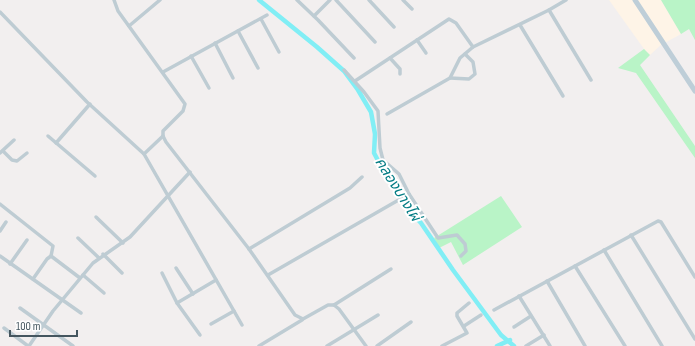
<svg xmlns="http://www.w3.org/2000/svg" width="695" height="346" font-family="'Sofia Sans Condensed','Noto Sans Thai',sans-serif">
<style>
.commercial{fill:#fef4e7}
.green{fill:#b9f4c7}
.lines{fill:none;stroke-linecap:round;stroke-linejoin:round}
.canal{stroke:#81eef5;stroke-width:4.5}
.street{stroke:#beccd3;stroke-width:3.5}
.secondary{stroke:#beced8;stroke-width:5}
.labels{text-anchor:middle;stroke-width:4;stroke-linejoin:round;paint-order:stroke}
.water-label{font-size:15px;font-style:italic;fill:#057d85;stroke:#fff}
</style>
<rect width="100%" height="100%" fill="#f2efef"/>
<polygon class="commercial" points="609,0 661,0 681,34 661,45 650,55 644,49"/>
<g class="green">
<polygon points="661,0 695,0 695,40 689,29 681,34"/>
<polygon points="644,49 650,55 640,65 695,146 695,158 636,73 618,68"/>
<polygon points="501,196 522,227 463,265 451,242 439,248 434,238"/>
</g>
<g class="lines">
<g class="canal">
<polyline points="259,0 317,47 344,71 358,90 371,112 375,134 374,153 382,168 395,182 410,211 421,223 453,270 501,335 514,346"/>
<polyline points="497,346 510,340"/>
</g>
<g class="street">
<polyline points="114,0 118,11 185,104 183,111 163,131 163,136 166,142 249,249 295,315 303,319 328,305 334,305 339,309 366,346"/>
<polyline points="297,0 318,20 354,58"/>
<polyline points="336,0 375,42"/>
<polyline points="369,0 394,27"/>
<polyline points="403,0 412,9"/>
<polyline points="566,0 549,10 591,80"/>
<polyline points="0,12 87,102 144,154 163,136"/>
<polyline points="314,16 330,0"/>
<polyline points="261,19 279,52"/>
<polyline points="520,25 563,96"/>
<polyline points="129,26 160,0"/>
<polyline points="238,31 258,68"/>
<polyline points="417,40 426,53"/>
<polyline points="215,43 233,78"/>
<polyline points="191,56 209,88"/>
<polyline points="390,58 400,69 400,74"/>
<polyline points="344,70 364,92 378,111 380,148 383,160 399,174 409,194 438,238 457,235 465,244 466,251 461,256"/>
<polyline points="163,72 267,15"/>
<polyline points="450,78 469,79 475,74 473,62 465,54"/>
<polyline points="355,81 449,19 456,23 473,47 549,10"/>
<polyline points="387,114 450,78 460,58 473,47"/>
<polyline points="48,136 95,176"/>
<polyline points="56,143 90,104"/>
<polyline points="3,151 12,160 17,161 27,153"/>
<polyline points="0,153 14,140"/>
<polyline points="144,154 242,325"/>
<polyline points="0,204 53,246 51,256"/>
<polyline points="96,217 123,243"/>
<polyline points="0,231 6,222"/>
<polyline points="631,235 695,339"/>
<polyline points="78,238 99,258"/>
<polyline points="249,249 350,188 362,177"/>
<polyline points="604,250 662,346"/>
<polyline points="103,254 122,273"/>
<polyline points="0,256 81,313"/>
<polyline points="10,264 27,240"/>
<polyline points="575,266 625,346"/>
<polyline points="176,268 193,294"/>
<polyline points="162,273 177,303 200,335"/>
<polyline points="83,275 104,293"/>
<polyline points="268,275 409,194"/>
<polyline points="33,279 47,259 51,256 80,278"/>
<polyline points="547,281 585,346"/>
<polyline points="519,296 550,346"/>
<polyline points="177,303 216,280"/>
<polyline points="334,305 391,269"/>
<polyline points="20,308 73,346"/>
<polyline points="494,310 658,221 661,222 695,277"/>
<polyline points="211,324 234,311"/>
<polyline points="464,326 481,315"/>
<polyline points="514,327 531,316"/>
<polyline points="4,328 28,346"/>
<polyline points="29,346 53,311 93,263 130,237 190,172"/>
<polyline points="259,346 302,320"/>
<polyline points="327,346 378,315"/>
<polyline points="377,346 411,322"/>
<polyline points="442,346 467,333 457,316 457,313 469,303"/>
<polyline points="526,346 544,335"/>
</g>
<polyline class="secondary" points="635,0 695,91"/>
</g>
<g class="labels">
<g class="water-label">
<text transform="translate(398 189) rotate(58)" y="5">คลองบางไผ่</text>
</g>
</g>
<path d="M10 330v6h67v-6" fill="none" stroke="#45565f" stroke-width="2"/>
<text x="16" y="330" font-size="12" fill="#45565f" stroke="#ffffff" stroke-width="3" paint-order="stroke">100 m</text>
</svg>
